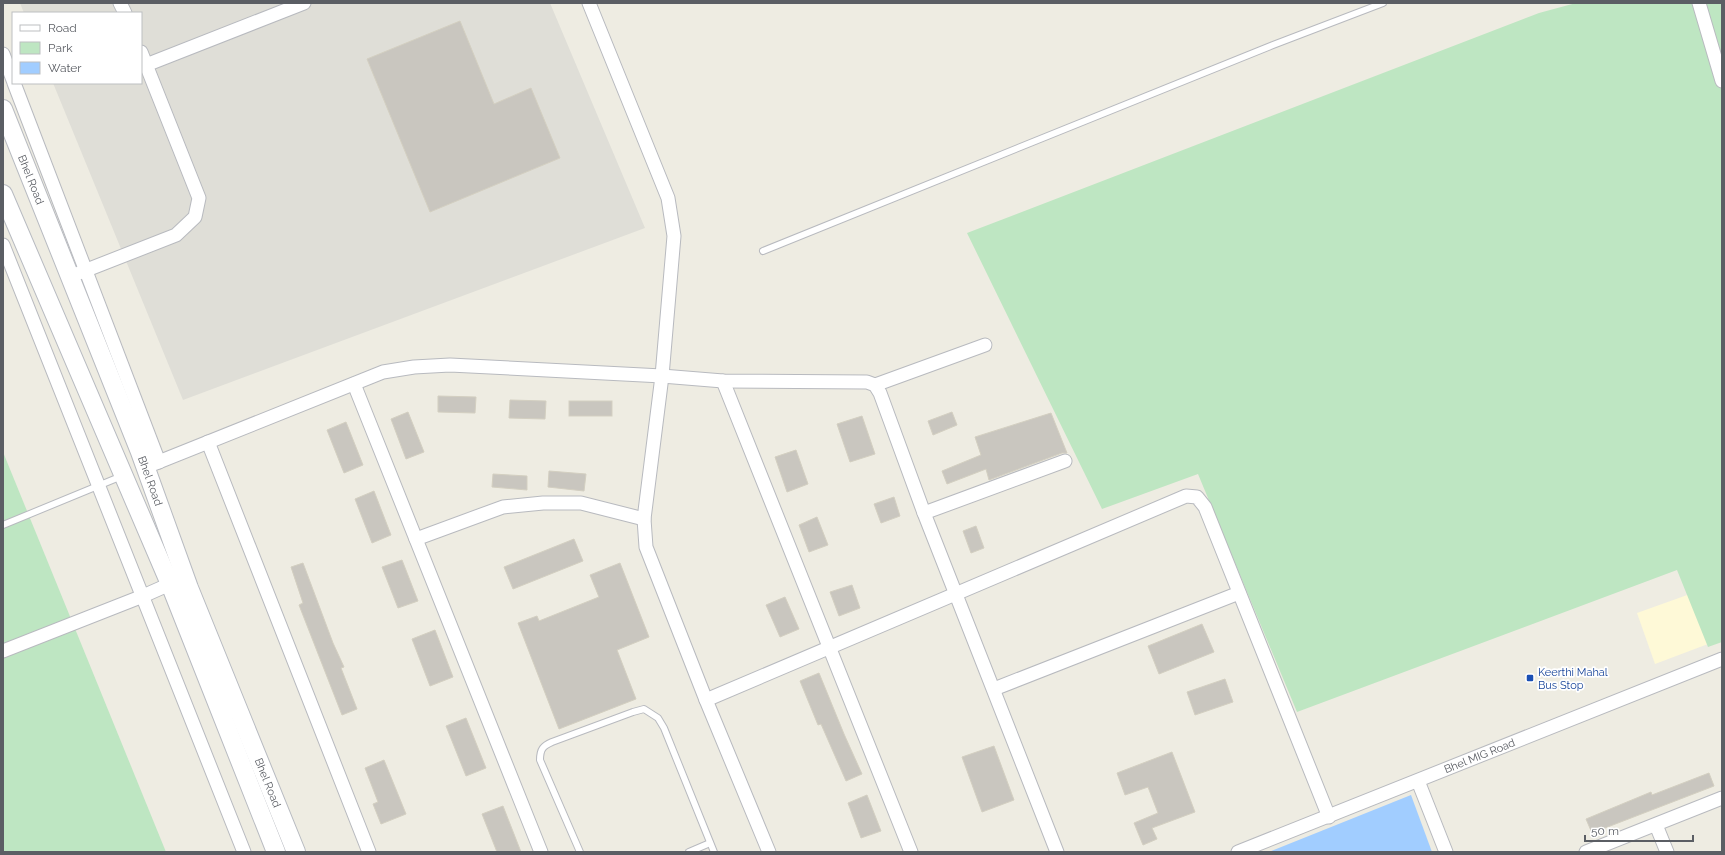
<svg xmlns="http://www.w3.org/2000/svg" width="1725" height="855" font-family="Raleway,sans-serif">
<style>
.commercial{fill:#fef9d7}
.industrial{fill:#dfded7}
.green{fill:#bee6c2}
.water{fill:#a1cdff}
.building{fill:#c9c6bf;stroke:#d3cfc1}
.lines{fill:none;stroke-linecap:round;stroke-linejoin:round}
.lane-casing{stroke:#b8babf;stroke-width:8}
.street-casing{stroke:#b8babf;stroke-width:15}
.secondary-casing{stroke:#b8bbc1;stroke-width:20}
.lane{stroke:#fff;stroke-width:6}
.street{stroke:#fff;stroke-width:13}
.secondary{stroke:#fff;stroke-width:18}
.transit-dot{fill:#1a4fb4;stroke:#fff;stroke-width:1.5}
.labels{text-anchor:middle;stroke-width:3.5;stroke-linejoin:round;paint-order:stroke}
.street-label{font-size:11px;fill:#5b5e64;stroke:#fff}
.transit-label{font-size:11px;fill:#164399;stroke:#fff;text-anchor:start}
</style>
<rect width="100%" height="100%" fill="#eeece2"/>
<polygon class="commercial" points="1690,594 1708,644 1655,664 1637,613"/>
<polygon class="industrial" points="20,3 550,3 645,228 183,400 53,83 141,83 141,13 24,13"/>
<g class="green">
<polygon points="1576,3 1722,3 1722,642 1708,647 1677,570 1297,712 1198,474 1102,509 967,233 1539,13"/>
<polygon points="3,452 166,852 3,852"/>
</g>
<polygon class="water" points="1411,795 1432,852 1269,852"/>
<g class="building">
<polygon points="460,21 494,104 531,88 560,158 430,212 367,59"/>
<polygon points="438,396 476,397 475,413 438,412"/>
<polygon points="510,400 546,401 545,419 509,418"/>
<rect x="569" y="401" width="43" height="15"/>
<polygon points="408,412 424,452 406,459 391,419"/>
<polygon points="952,412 957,425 933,435 928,421"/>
<polygon points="1051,413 1067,453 1062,453 989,480 986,469 947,484 942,471 981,455 975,437"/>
<polygon points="862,416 875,454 850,462 837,424"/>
<polygon points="346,422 363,465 344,473 327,430"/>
<polygon points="796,450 808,484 787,492 775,457"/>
<polygon points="549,471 586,474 584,491 548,487"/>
<polygon points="493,474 527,476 527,490 492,487"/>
<polygon points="374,491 391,535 372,543 355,499"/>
<polygon points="894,497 900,516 881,523 874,504"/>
<polygon points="817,517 828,545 809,552 799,525"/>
<polygon points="976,526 984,548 971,553 963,531"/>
<polygon points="574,539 583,561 513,589 504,567"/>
<polygon points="402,560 418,601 398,608 382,567"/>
<polygon points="303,563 333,643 344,667 341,668 357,709 342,715 299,605 303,603 291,567"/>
<polygon points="620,563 649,637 617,650 636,699 559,729 518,623 537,616 539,621 599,597 590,575"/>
<polygon points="852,585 860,608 839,616 830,592"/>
<polygon points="785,597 799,629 780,637 766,605"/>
<polygon points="1202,624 1214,652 1159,674 1148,646"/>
<polygon points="435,630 453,677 430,686 412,639"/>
<polygon points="819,673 844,734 862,774 846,781 821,724 818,725 800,681"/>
<polygon points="1225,679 1233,702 1195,715 1187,692"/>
<polygon points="466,718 486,768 466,776 446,726"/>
<polygon points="994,746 1014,800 982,812 962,757"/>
<polygon points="1172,752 1195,812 1152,828 1157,839 1143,845 1134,823 1158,813 1148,787 1125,795 1117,773"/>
<polygon points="384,760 406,814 381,824 373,804 378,802 365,768"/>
<polygon points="1709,773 1714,786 1592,833 1586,819 1651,792 1652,795"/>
<polygon points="867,795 881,831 861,838 848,803"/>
<polygon points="503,806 521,852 497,852 482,814"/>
</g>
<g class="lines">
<defs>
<g id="lane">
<polyline points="763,251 1273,45 1383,3"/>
<polyline points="3,525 122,476"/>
<path d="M580 852 540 760C540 749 543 746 552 742L633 712 644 709 658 718 664 728 714 852"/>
<polyline points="689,852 710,843"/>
</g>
<g id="street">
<polyline points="120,3 125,13"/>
<polyline points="589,3 668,198 674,236 662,376 644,519 646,547 706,700 769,852"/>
<polyline points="1699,3 1722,81"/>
<polyline points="3,54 13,80"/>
<polyline points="146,65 304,3"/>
<polyline points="14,83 159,462"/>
<polyline points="3,245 244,852"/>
<polyline points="79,273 176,235 195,217 199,198 141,52"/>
<polyline points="723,381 911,852"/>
<polyline points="354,384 541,852"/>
<polyline points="875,385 985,345"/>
<polyline points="208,442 369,852"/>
<polyline points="146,467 383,372 414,367 450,365 662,376 723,381 867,382 875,385 880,393 924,513 1057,852"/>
<polyline points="924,513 1065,461"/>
<polyline points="416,539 503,507 543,503 581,503 644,519"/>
<polyline points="3,651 143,596 170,584"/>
<polyline points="994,689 1239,593"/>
<polyline points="706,700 1186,496 1197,497 1205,507 1329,817"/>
<polyline points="1418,781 1446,852"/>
<polyline points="1656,825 1667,852"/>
<path id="s1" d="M1238 852 1722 659"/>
<polyline points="1586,852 1722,798"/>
</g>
<g id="secondary">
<path id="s2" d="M3 109 140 452 189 588 296 852"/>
<polyline points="3,194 170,584 276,852"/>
</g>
</defs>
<use href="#lane" class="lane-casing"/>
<use href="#street" class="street-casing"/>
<use href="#secondary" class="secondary-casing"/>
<use href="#lane" class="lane"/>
<use href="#street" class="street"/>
<use href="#secondary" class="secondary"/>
</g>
<rect class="transit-dot" x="1526" y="674" width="8" height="8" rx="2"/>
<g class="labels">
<g class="street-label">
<text dy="4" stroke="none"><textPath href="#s2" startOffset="76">Bhel Road</textPath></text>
<text dy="4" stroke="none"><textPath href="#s2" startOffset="400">Bhel Road</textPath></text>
<text dy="4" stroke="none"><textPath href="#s1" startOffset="260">Bhel MIG Road</textPath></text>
<text dy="4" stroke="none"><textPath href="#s2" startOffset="724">Bhel Road</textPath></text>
</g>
<g class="transit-label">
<text x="1538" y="676">Keerthi Mahal<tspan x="1538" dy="13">Bus Stop</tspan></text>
</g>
</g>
<rect width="1725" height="855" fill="none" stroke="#5b5e64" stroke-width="8"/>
<rect x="12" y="12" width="130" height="72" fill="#ffffff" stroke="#bdbfc1"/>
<rect x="20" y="25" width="20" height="6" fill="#ffffff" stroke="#bdbfc1"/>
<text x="48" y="32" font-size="12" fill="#5b5e64">Road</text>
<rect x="20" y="42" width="20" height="12" fill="#bee6c2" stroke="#bdbfc1"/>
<text x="48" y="52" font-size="12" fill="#5b5e64">Park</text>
<rect x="20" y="62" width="20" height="12" fill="#a1cdff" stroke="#bdbfc1"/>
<text x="48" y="72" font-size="12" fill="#5b5e64">Water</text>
<path d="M1585 835v6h108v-6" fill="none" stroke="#5b5e64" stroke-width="2"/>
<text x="1591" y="835" font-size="12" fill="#5b5e64" stroke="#ffffff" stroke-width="3" paint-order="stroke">50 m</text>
</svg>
